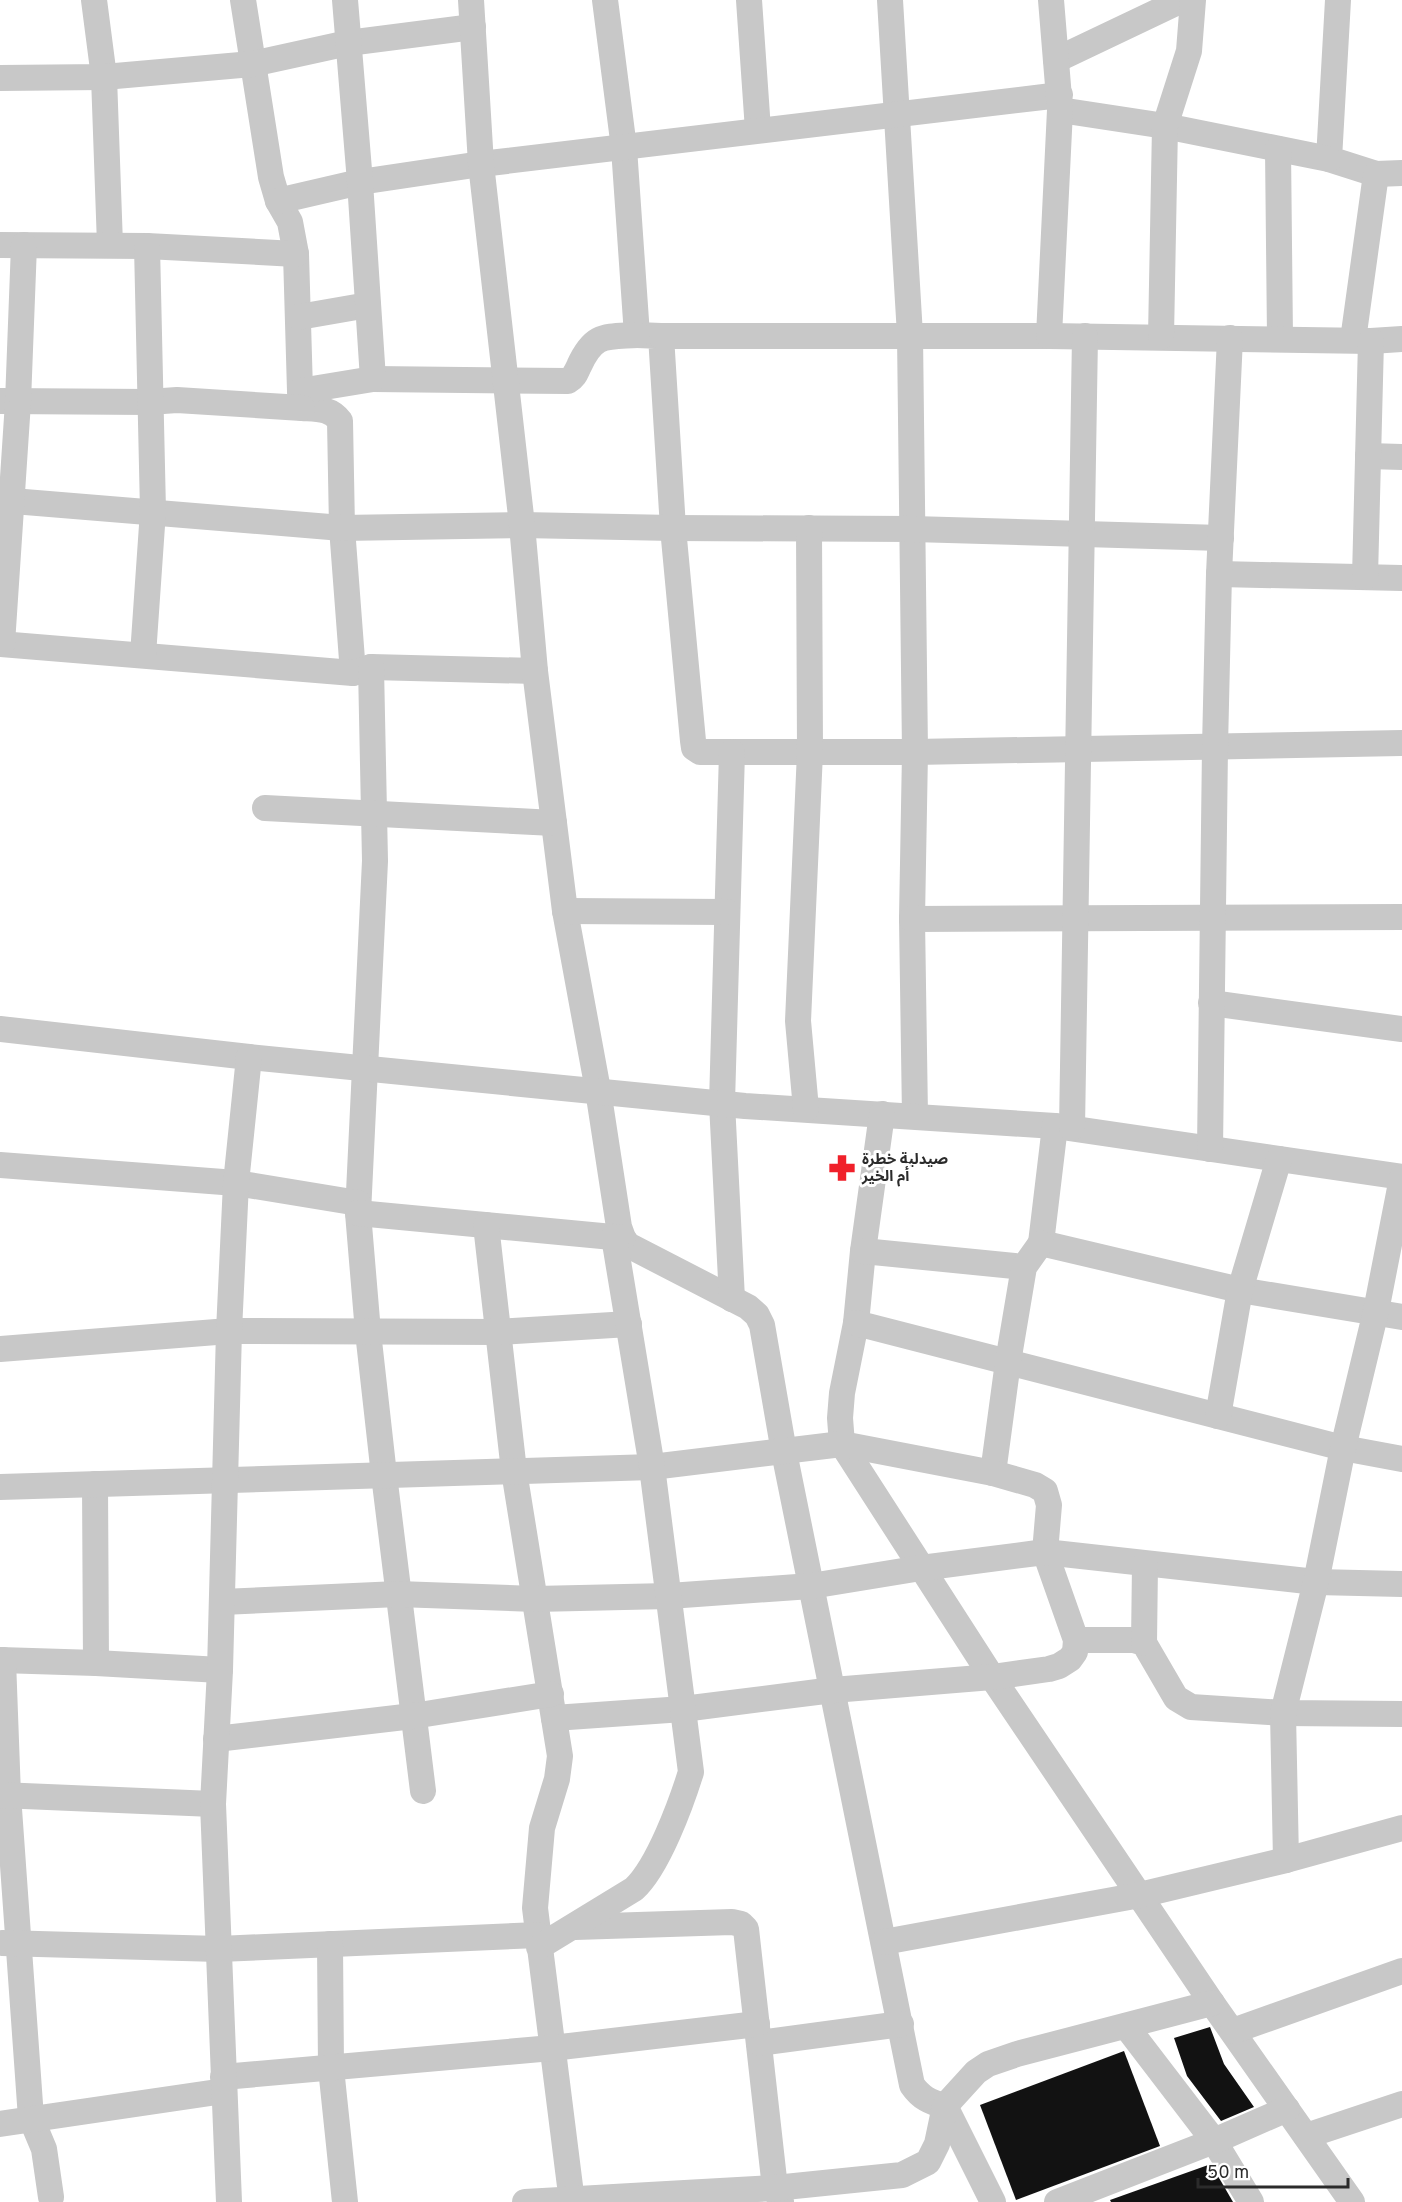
<svg xmlns="http://www.w3.org/2000/svg" width="1402" height="2202" font-family="Overpass,'Noto Sans Arabic',sans-serif">
<style>
.building{fill:#121212}
.lines{fill:none;stroke-linecap:round;stroke-linejoin:round}
.minor{stroke:#c8c8c8;stroke-width:26}
.labels{text-anchor:middle;stroke-width:6;stroke-linejoin:round;paint-order:stroke}
.poi-label{font-size:15px;font-weight:bold;fill:#2b2b2b;stroke:#fff;text-anchor:start}
</style>
<rect width="100%" height="100%" fill="#fff"/>
<g class="building">
<polygon points="1210,2027 1224,2064 1254,2107 1221,2121 1187,2076 1174,2038"/>
<polygon points="1124,2051 1160,2146 1016,2200 980,2105"/>
<polygon points="1211,2164 1233,2202 1111,2202 1110,2200"/>
</g>
<g class="lines">
<g class="minor">
<polyline points="94,0 104,77 110,245"/>
<path d="M243 0 271 177 278 201 290 222 296 254 300 391 302 408C317 409 331 408 340 421L342 528 353 673"/>
<polyline points="605,0 624,148 637,335 661,336 673,528 693,741 694,748 700,752 915,752 1402,743"/>
<polyline points="749,0 758,130"/>
<polyline points="890,0 910,335 915,752 912,919 915,1116"/>
<polyline points="1338,0 1329,159 1376,174 1402,173"/>
<polyline points="1056,60 1182,0"/>
<polyline points="0,78 104,77 252,64 348,43 473,27"/>
<polyline points="1060,110 1165,126 1329,159"/>
<polyline points="1278,149 1280,338"/>
<polyline points="278,201 360,182 481,164 1060,95"/>
<polyline points="0,245 147,246 296,254"/>
<polyline points="299,317 368,305"/>
<polyline points="661,336 1049,336 1371,341 1402,339"/>
<polyline points="1049,336 1060,110 1051,0"/>
<polyline points="1161,337 1165,126 1189,51 1193,0"/>
<polyline points="1353,340 1376,174"/>
<path d="M373 379 568 381C575 377 576 372 579 366 594 333 605 337 637 335"/>
<polyline points="300,391 373,379 360,182 345,0"/>
<polyline points="0,401 149,402 177,400 302,408"/>
<polyline points="1368,456 1402,457"/>
<polyline points="0,500 342,528 522,525 673,528 913,529 1221,538"/>
<polyline points="1219,574 1402,578"/>
<polyline points="1365,577 1371,341"/>
<polyline points="0,644 353,673 371,667 535,671 522,525 481,164 471,0"/>
<polyline points="2,644 18,402 24,245"/>
<polyline points="143,655 153,511 147,246"/>
<polyline points="371,667 375,861 358,1213 368,1332 384,1475 423,1791"/>
<path d="M535 671 565 911 598 1090 619 1227 623 1238 628 1245 748 1307 757 1315 762 1325 784 1452 912 2085C921 2098 930 2102 945 2106L993 2202"/>
<polyline points="732,752 722,1103 732,1299"/>
<polyline points="265,808 554,823"/>
<polyline points="565,911 727,912"/>
<polyline points="912,919 1402,917"/>
<polyline points="1211,1003 1402,1029"/>
<polyline points="0,1029 249,1057 745,1106 1055,1126 1402,1177"/>
<polyline points="806,1109 798,1021 810,752 809,528"/>
<polyline points="882,1114 863,1251 856,1323 842,1393 840,1418 842,1444 992,1677 1212,2003 1352,2202"/>
<polyline points="1055,1126 1041,1243 1240,1290 1402,1317"/>
<polyline points="1072,1128 1085,336"/>
<polyline points="1210,1149 1215,747 1219,574 1230,338"/>
<polyline points="0,1165 236,1183 358,1203"/>
<polyline points="358,1213 623,1238"/>
<polyline points="486,1225 514,1471 560,1756 557,1779 542,1828 535,1908 572,2202"/>
<polyline points="863,1251 1024,1267"/>
<polyline points="856,1323 1343,1448 1402,1459"/>
<polyline points="0,1349 229,1331 498,1332 629,1324"/>
<polyline points="1218,1416 1240,1290 1279,1159"/>
<polyline points="993,1473 1008,1362 1024,1267 1041,1243"/>
<polyline points="95,1484 96,1663"/>
<polyline points="0,1487 652,1467 842,1444 993,1473 1035,1485 1045,1491 1049,1505 1045,1552 1076,1640 1075,1652 1070,1659 1059,1666 1049,1669 992,1677 833,1690 683,1709 554,1718"/>
<polyline points="222,1602 398,1594 535,1599 669,1596 811,1586 921,1568 1045,1552 1316,1582 1402,1584"/>
<polyline points="1076,1640 1134,1640 1144,1643 1176,1698 1191,1707 1283,1713 1402,1714"/>
<polyline points="1144,1643 1145,1564"/>
<polyline points="0,1660 96,1663 220,1670"/>
<polyline points="3,1660 8,1795 31,2118 44,2149 51,2197"/>
<polyline points="216,1739 413,1716 551,1694"/>
<polyline points="0,1795 213,1804"/>
<polyline points="1286,1860 1283,1713 1316,1582 1343,1448 1376,1311 1402,1178"/>
<polyline points="575,1927 732,1922 741,1924 746,1929 775,2188 781,2202"/>
<polyline points="884,1942 1140,1895 1286,1860 1402,1828"/>
<polyline points="2,1943 219,1949 538,1935"/>
<polyline points="330,1944 331,2068 345,2202"/>
<path d="M539 1947 634 1889C658 1867 681 1804 691 1772L652 1467 614 1237"/>
<polyline points="1126,2026 1214,2141 1251,2202"/>
<polyline points="1233,2031 1402,1971"/>
<polyline points="759,2043 901,2024"/>
<polyline points="223,2077 552,2048 757,2024"/>
<polyline points="0,2124 224,2091"/>
<polyline points="1306,2136 1402,2104"/>
<polyline points="229,2202 213,1804 220,1670 229,1331 236,1183 249,1057"/>
<polyline points="525,2202 775,2188 902,2175 928,2162 937,2144 945,2106 976,2072 988,2064 1017,2054 1212,2003"/>
<polyline points="1057,2202 1214,2141 1287,2109"/>
</g>
</g>
<defs>
<symbol id="pharmacy-bare" viewBox="-9 -9 18 18"><path d="M-2-6h4v4h4v4h-4v4h-4v-4h-4v-4h4Z" fill="#f0202a" stroke="#fff" stroke-width="2.5" paint-order="stroke"/></symbol>
</defs>
<g fill-rule="evenodd">
<use href="#pharmacy-bare" x="823" y="1149" width="38" height="38"/>
</g>
<g class="labels">
<g class="poi-label">
<text x="862" y="1164">صيدلية خطرة<tspan x="862" dy="17">أم الخير</tspan></text>
</g>
</g>
<path d="M1198 2178v9h150v-9" fill="none" stroke="#2b2b2b" stroke-width="3"/>
<text x="1207" y="2178" font-size="18" fill="#2b2b2b" stroke="#ffffff" stroke-width="4.5" paint-order="stroke">50 m</text>
</svg>
